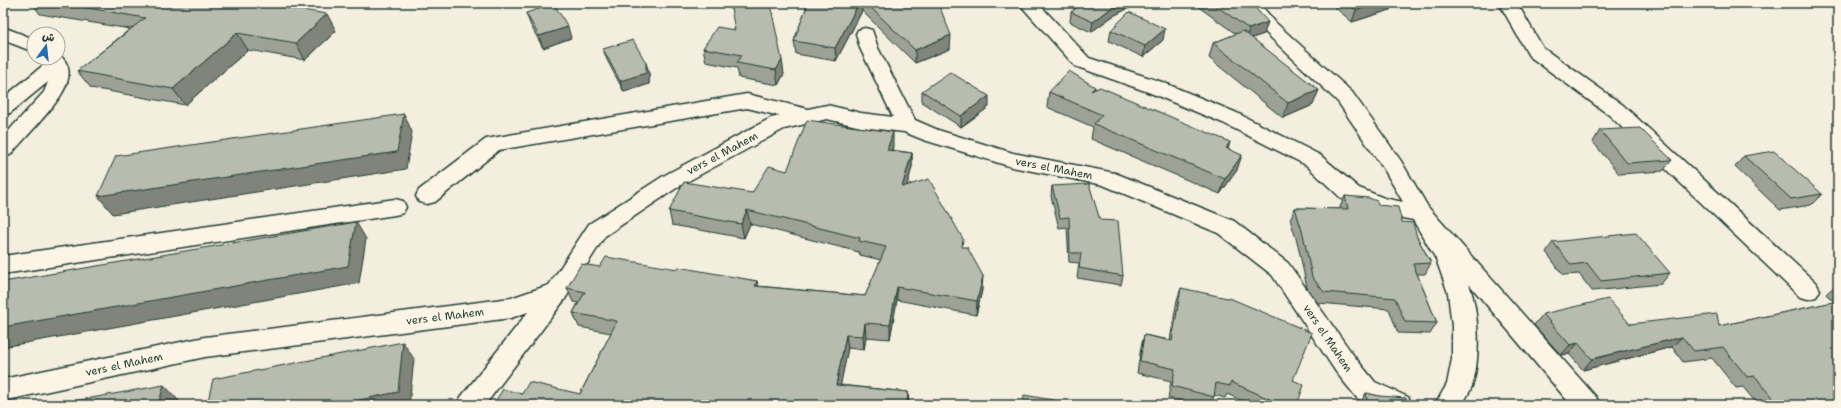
<svg xmlns="http://www.w3.org/2000/svg" width="1841" height="408" font-family="'Shantell Sans','Playpen Sans Arabic',sans-serif">
<style>
.lines{fill:none;stroke-linecap:round;stroke-linejoin:round}
.minor-casing{stroke:#1f3d34;stroke-width:3}
.minor{fill:#fcf5e5;fill-rule:evenodd}
.wall{fill:#9ea296;stroke:#1f3d34}
.shaded-wall{fill:#81847a;stroke:#1f3d34}
.building{fill:#b8bcae;stroke:#1f3d34}
.labels{text-anchor:middle;stroke-width:4;stroke-linejoin:round;paint-order:stroke}
.street-label{font-size:11px;fill:#1f3d34;stroke:#fcf5e5}
</style>
<rect width="100%" height="100%" fill="#f3eede"/>
<filter id="ink" filterUnits="userSpaceOnUse"><feTurbulence type="fractalNoise" baseFrequency=".025" numOctaves="2"/><feDisplacementMap in="SourceGraphic" scale="8" xChannelSelector="R" yChannelSelector="G"/><feConvolveMatrix kernelMatrix="1 2 1 2 8 2 1 2 1" color-interpolation-filters="sRGB"/></filter>
<g filter="url(#ink)">
<g class="lines">
<defs>
<g id="minor">
<path d="M1022 3H1038L1089 58 1162 82 1237 113 1320 155 1359 188 1384 198 1403 202 1385 171 1338 102 1264 31 1240 3H1259L1276 23 1352 92 1401 161 1428 207 1596 397 1600 405H1571L1469 284C1479 311 1481 358 1472 386 1470 392 1465 399 1462 405H1435L1447 384 1452 359V326L1448 293 1436 259 1413 220 1381 214 1343 200 1306 165 1223 123 1148 92 1075 66 1024 9 1021 5Z"/>
<polygon points="1499,3 1517,3 1543,48 1623,105 1816,283 1820,290 1816,297 1808,299 1800,297 1609,115 1529,56"/>
<polygon points="3,27 34,39 34,52 3,40"/>
<polygon points="865,28 872,30 878,48 915,120 938,130 1013,153 1115,173 1234,221 1288,263 1354,356 1375,382 1408,397 1412,405 1372,405 1357,398 1336,372 1272,275 1218,233 1103,185 1012,167 924,140 904,132 861,127 827,119 784,129 681,185 605,236 565,299 485,405 457,405 461,397 528,312 511,318 205,357 3,401 3,379 205,337 511,298 549,285 589,224 665,175 771,118 780,116 747,108 499,150 435,202 427,204 419,202 416,196 419,190 486,139 747,94 808,109 827,105 861,113 893,117 860,48 856,34 858,30"/>
<path d="M58 54C85 74 54 105 39 123 29 134 20 144 10 155L3 157V137L44 92 48 82 10 113 3 115V98L46 63 42 58H58Z"/>
<polygon points="395,199 403,201 406,207 403,213 395,215 3,274 3,256"/>
</g>
</defs>
<use href="#minor" class="minor-casing"/>
<use href="#minor" class="minor"/>
</g>
<g class="wall">
<polygon points="32,3 257,3 336,31 305,60 248,50 185,105 91,88 77,71 130,29 40,14"/>
<polygon points="808,3 938,3 950,49 915,63 862,11 836,61 796,54 794,41"/>
<polygon points="1070,3 1139,3 1113,16 1091,32 1070,22 1071,12 1075,9"/>
<polygon points="1193,3 1251,3 1264,34 1252,38 1313,105 1283,118 1209,58 1213,43 1236,34"/>
<polygon points="1330,3 1393,3 1390,10 1352,22"/>
<polygon points="526,13 571,38 543,48 530,24"/>
<polygon points="735,30 784,74 778,85 739,78 737,68 706,62 703,48"/>
<polygon points="1111,30 1163,40 1143,57 1109,41"/>
<polygon points="603,49 646,63 649,74 649,84 624,92 607,60"/>
<polygon points="1095,87 1095,89 1228,149 1237,170 1220,194 1091,139 1093,127 1047,107 1049,92"/>
<polygon points="922,91 989,107 961,127 922,102"/>
<polygon points="1600,130 1672,160 1663,171 1619,174 1593,142"/>
<polygon points="893,146 892,150 912,153 912,167 907,185 962,247 982,290 976,315 897,300 890,339 866,337 864,350 848,348 840,385 908,392 909,405 493,405 522,394 580,394 611,333 579,327 573,313 578,303 573,302 567,288 600,267 677,269 757,281 758,286 865,296 881,260 860,255 859,252 750,224 744,238 672,225 669,211 752,193 787,171"/>
<polygon points="1744,156 1822,194 1811,205 1780,210 1735,167"/>
<polygon points="1052,186 1100,220 1123,276 1121,285 1077,278 1079,263 1069,262 1067,227 1059,228 1051,196"/>
<polygon points="1345,196 1378,205 1402,222 1417,237 1431,263 1425,274 1417,274 1437,323 1430,334 1398,333 1389,309 1318,303 1307,288 1298,245 1290,219 1295,208 1340,209 1340,207"/>
<polygon points="1553,242 1670,273 1661,284 1592,291 1579,274 1563,275 1546,252"/>
<polygon points="1838,283 1838,405 1758,405 1743,387 1736,388 1712,358 1683,362 1672,347 1583,370 1569,354 1561,355 1534,325 1543,314 1630,324 1719,326 1834,302 1826,294"/>
<polygon points="1181,288 1293,380 1297,405 1251,405 1227,394 1225,398 1214,395 1211,405 1196,405 1168,398 1171,381 1137,373 1141,347 1144,335 1170,340 1177,300"/>
<polygon points="1366,393 1379,396 1408,405 1360,405 1360,403"/>
</g>
<g class="shaded-wall">
<polygon points="859,3 861,3 862,11 836,61 835,48"/>
<polygon points="1120,3 1139,3 1113,16 1091,32 1093,22 1114,6"/>
<polygon points="1382,3 1393,3 1390,10 1352,22 1356,10"/>
<polygon points="327,14 336,31 305,60 296,43"/>
<polygon points="1268,22 1264,34 1246,40 1249,29"/>
<polygon points="568,27 571,38 543,48 539,36"/>
<polygon points="1165,29 1163,40 1143,57 1145,46"/>
<polygon points="237,33 248,50 185,105 173,89"/>
<polygon points="951,35 950,49 915,63 915,50"/>
<polygon points="782,60 784,74 778,85 776,70"/>
<polygon points="646,63 649,74 649,84 624,92 620,81"/>
<polygon points="1319,90 1313,105 1283,118 1288,103"/>
<polygon points="989,96 989,107 961,127 961,116"/>
<polygon points="404,114 412,132 406,169 113,214 98,196"/>
<polygon points="893,132 893,146 888,164 887,150"/>
<polygon points="1230,142 1226,158 1226,148"/>
<polygon points="912,153 912,167 903,201 902,187"/>
<polygon points="1242,155 1237,170 1220,194 1225,179"/>
<polygon points="747,210 750,224 744,238 741,224"/>
<polygon points="356,222 366,239 359,283 3,347 3,327"/>
<polygon points="983,276 982,290 976,315 977,301"/>
<polygon points="757,281 760,294 755,286"/>
<polygon points="897,287 897,300 890,339 890,325"/>
<polygon points="865,323 866,337 864,350 863,336"/>
<polygon points="846,335 848,348 838,398 836,385"/>
<polygon points="1682,337 1672,347 1583,370 1592,359"/>
<polygon points="403,342 414,359 409,405 335,405"/>
<polygon points="1578,343 1569,354 1561,355 1570,345"/>
<polygon points="164,385 180,402 179,405 158,405"/>
<polygon points="908,392 909,405 907,405"/>
</g>
<g class="building">
<polygon points="60,3 257,3 327,14 296,43 237,33 173,89 77,71 145,18"/>
<polygon points="730,3 770,3 782,60 776,70 737,63 742,55 703,48 717,27 735,30"/>
<polygon points="808,3 859,3 835,48 794,41"/>
<polygon points="866,3 938,3 951,35 915,50"/>
<polygon points="1080,3 1120,3 1114,6 1093,22 1071,12 1081,4"/>
<polygon points="1212,3 1251,3 1268,22 1249,29"/>
<polygon points="1347,3 1382,3 1356,10"/>
<polygon points="554,4 568,27 539,36 526,13"/>
<polygon points="1129,12 1165,29 1145,46 1111,30"/>
<polygon points="1243,31 1319,90 1288,103 1213,43"/>
<polygon points="633,40 646,63 646,73 620,81 603,49"/>
<polygon points="1069,71 1095,87 1091,91 1100,87 1230,142 1226,148 1242,155 1225,179 1094,124 1102,115 1049,92"/>
<polygon points="950,72 989,96 961,116 922,91"/>
<polygon points="404,114 397,152 98,196 116,156"/>
<polygon points="807,120 893,132 887,150 912,153 902,187 929,179 963,239 962,247 967,247 983,276 977,301 897,287 890,325 865,323 863,336 846,335 836,385 908,392 907,405 656,405 643,403 642,405 493,405 503,389 522,394 529,382 580,394 617,321 573,313 585,292 567,288 581,264 600,267 606,257 677,269 678,267 757,281 755,286 865,296 886,247 859,241 860,238 747,210 741,224 669,211 684,182 752,193 769,166 787,171"/>
<polygon points="1640,128 1672,160 1627,163 1600,130"/>
<polygon points="1774,151 1822,194 1791,199 1744,156"/>
<polygon points="1089,184 1100,220 1118,221 1123,276 1079,268 1081,253 1070,253 1069,217 1060,218 1052,186"/>
<polygon points="1345,196 1369,198 1377,201 1378,205 1398,207 1402,222 1413,223 1417,237 1431,263 1413,264 1437,323 1405,322 1395,298 1324,292 1312,277 1303,234 1295,208 1348,209"/>
<polygon points="356,222 348,266 3,327 3,282"/>
<polygon points="1636,233 1670,273 1601,281 1587,263 1571,265 1553,242"/>
<polygon points="1181,288 1232,299 1312,333 1293,380 1304,385 1297,405 1283,405 1231,382 1230,386 1216,383 1214,397 1172,386 1175,369 1140,361 1144,335 1172,341"/>
<polygon points="1608,299 1630,324 1717,314 1719,326 1838,301 1838,405 1778,405 1755,376 1747,377 1723,347 1694,351 1682,337 1592,359 1578,343 1570,345 1543,314"/>
<polygon points="403,342 398,392 335,405 207,405 213,379"/>
<polygon points="164,385 158,405 52,405"/>
<polygon points="1366,393 1379,396 1406,398 1408,405 1368,405"/>
<polygon points="1024,395 1064,402 1063,405 1023,405"/>
</g>
</g>
<g class="labels">
<g class="street-label">
<text transform="translate(722 153) rotate(-28)" y="4">vers el Mahem</text>
<text transform="translate(1054 168) rotate(11)" y="4">vers el Mahem</text>
<text transform="translate(445 316) rotate(-7)" y="4">vers el Mahem</text>
<text transform="translate(1328 338) rotate(56)" y="4">vers el Mahem</text>
<text transform="translate(124 364) rotate(-12)" y="4">vers el Mahem</text>
</g>
</g>
<rect width="1841" height="408" fill="none" stroke="#fcf5e5" stroke-width="16"/>
<rect x="8" y="8" width="1825" height="392" fill="none" stroke="#1f3d34" stroke-width="1.5" filter="url(#ink)"/>
<g transform="translate(46 46) rotate(15)"><circle r="19" fill="#fcf5e5" stroke="#a4ab9e"/>
<path d="M0-3L7 15L0 10L-7 15Z" fill="#1f6fb2"/>
<text y="-6" font-size="11" font-weight="bold" text-anchor="middle" fill="#1f3d34">ش</text>
</g>
</svg>
